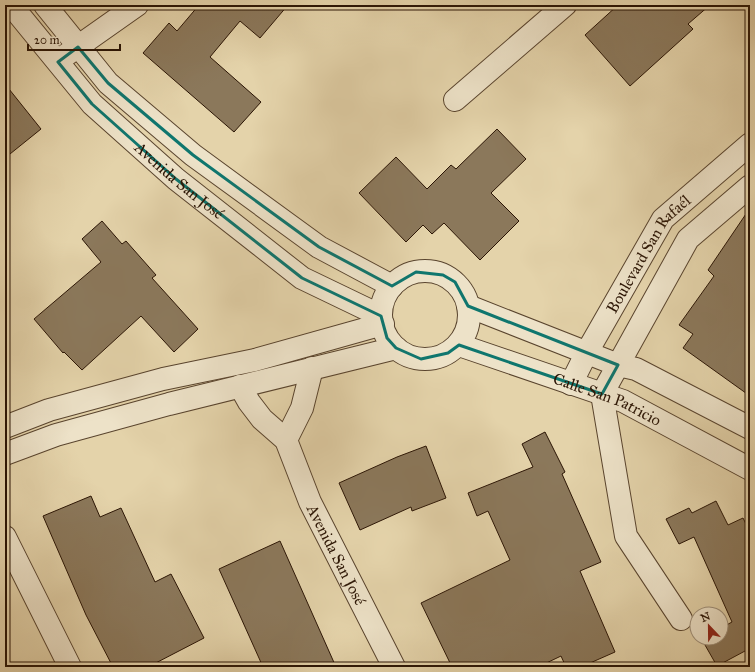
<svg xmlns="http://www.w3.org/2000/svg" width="755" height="672" font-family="'IM FELL Great Primer',serif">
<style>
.building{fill:#8b785b;stroke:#2b1505}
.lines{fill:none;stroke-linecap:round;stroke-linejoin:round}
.minor-casing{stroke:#59442e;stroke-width:24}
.minor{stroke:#ede2c8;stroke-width:22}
.marked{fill:none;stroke:#0f766e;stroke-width:3;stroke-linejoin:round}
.labels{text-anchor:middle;stroke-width:3.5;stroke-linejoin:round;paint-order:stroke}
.street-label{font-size:16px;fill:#2b1505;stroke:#ede2c8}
</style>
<rect width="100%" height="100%" fill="#e4d3aa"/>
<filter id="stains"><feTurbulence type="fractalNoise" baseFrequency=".005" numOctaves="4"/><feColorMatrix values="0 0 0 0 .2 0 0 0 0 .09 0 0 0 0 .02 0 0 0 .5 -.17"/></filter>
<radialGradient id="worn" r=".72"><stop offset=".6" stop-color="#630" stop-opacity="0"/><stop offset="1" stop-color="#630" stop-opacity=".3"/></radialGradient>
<g class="building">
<polygon points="199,5 288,5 260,38 240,21 210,57 261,102 234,132 143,53 169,23 177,31"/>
<polygon points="618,5 710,5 688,24 693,29 630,86 585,35"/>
<polygon points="5,84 41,129 5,158"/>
<polygon points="497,129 526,159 491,193 519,221 480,260 444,223 432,234 423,225 406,242 359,193 396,157 427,189 451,165 456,169"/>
<polygon points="750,208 750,396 683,348 693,334 679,325 714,276 708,270"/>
<polygon points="102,221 122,244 126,241 156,275 152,278 198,329 174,352 141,316 82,370 64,352 63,353 34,319 101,262 82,239"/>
<polygon points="545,432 565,472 562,474 601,562 580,571 615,652 581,667 566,667 561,656 538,667 452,667 421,603 510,560 488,511 477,516 468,493 533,467 522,444"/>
<polygon points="426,446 446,498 412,511 411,507 360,530 339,483 397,457"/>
<polygon points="91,496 100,517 121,508 155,582 171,574 204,638 148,667 113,667 86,615 43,516"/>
<polygon points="716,501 728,525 743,518 750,532 750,661 745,651 717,666 701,638 721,638 721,628 732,622 694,537 679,544 666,519 689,508 692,513"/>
<polygon points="280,541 336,667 263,667 219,569"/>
</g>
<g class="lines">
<defs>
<g id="minor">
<path id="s1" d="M11 5 92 104 176 179 302 278 381 316"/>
<polyline points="45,5 108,83 193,155 319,247 392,286"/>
<polyline points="66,55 137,5"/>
<polyline points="455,100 565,5"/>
<circle cx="425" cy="315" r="44"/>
<polyline points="468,306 618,365 636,369 750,428"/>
<path id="s2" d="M459 345 623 401 750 469"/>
<path id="s3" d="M571 384 587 352 663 219 750 144"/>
<path id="s4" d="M240 386 249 402 262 419 286 440 310 502 394 667"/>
<polyline points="5,427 49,410 163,379 255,360 383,324"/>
<polyline points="286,440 302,408 312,368"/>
<polyline points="5,454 56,435 169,404 396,348"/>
<polyline points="5,537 70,667"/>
<polyline points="681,619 626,536 602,394 688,239 750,186"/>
</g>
</defs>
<use href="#minor" class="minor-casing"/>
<use href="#minor" class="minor"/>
</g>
<path class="marked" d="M78 47 108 83 193 155 319 247 392 286 416 272 443 275 455 282 468 306 618 365 602 394 459 345 448 353 421 359 396 348 387 338 381 316 302 278 176 179 92 104 58 62Z"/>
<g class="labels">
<g class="street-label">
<text dy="6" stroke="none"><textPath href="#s1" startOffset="244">Avenida San José</textPath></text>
<text dy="6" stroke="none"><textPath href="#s3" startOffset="152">Boulevard San Rafaél</textPath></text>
<text dy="6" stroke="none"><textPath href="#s2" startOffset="158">Calle San Patricio</textPath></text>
<text dy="6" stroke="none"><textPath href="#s4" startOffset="197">Avenida San José</textPath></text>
</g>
</g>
<rect width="755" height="672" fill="none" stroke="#e4d3aa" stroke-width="20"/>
<rect x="6" y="6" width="743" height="660" fill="none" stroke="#2b1505" stroke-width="2"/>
<rect x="10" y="10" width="735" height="652" fill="none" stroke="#2b1505"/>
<g transform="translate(709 626) rotate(338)"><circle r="19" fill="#ede2c8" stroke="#9f907a"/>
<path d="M0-3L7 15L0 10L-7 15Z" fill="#8f2418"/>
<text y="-6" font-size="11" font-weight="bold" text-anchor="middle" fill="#2b1505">N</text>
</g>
<path d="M28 44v6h92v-6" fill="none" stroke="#2b1505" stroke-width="2"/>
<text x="34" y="44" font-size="12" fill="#2b1505" stroke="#ede2c8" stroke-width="3" paint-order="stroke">20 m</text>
<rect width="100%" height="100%" filter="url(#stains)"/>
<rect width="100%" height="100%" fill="url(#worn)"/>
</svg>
